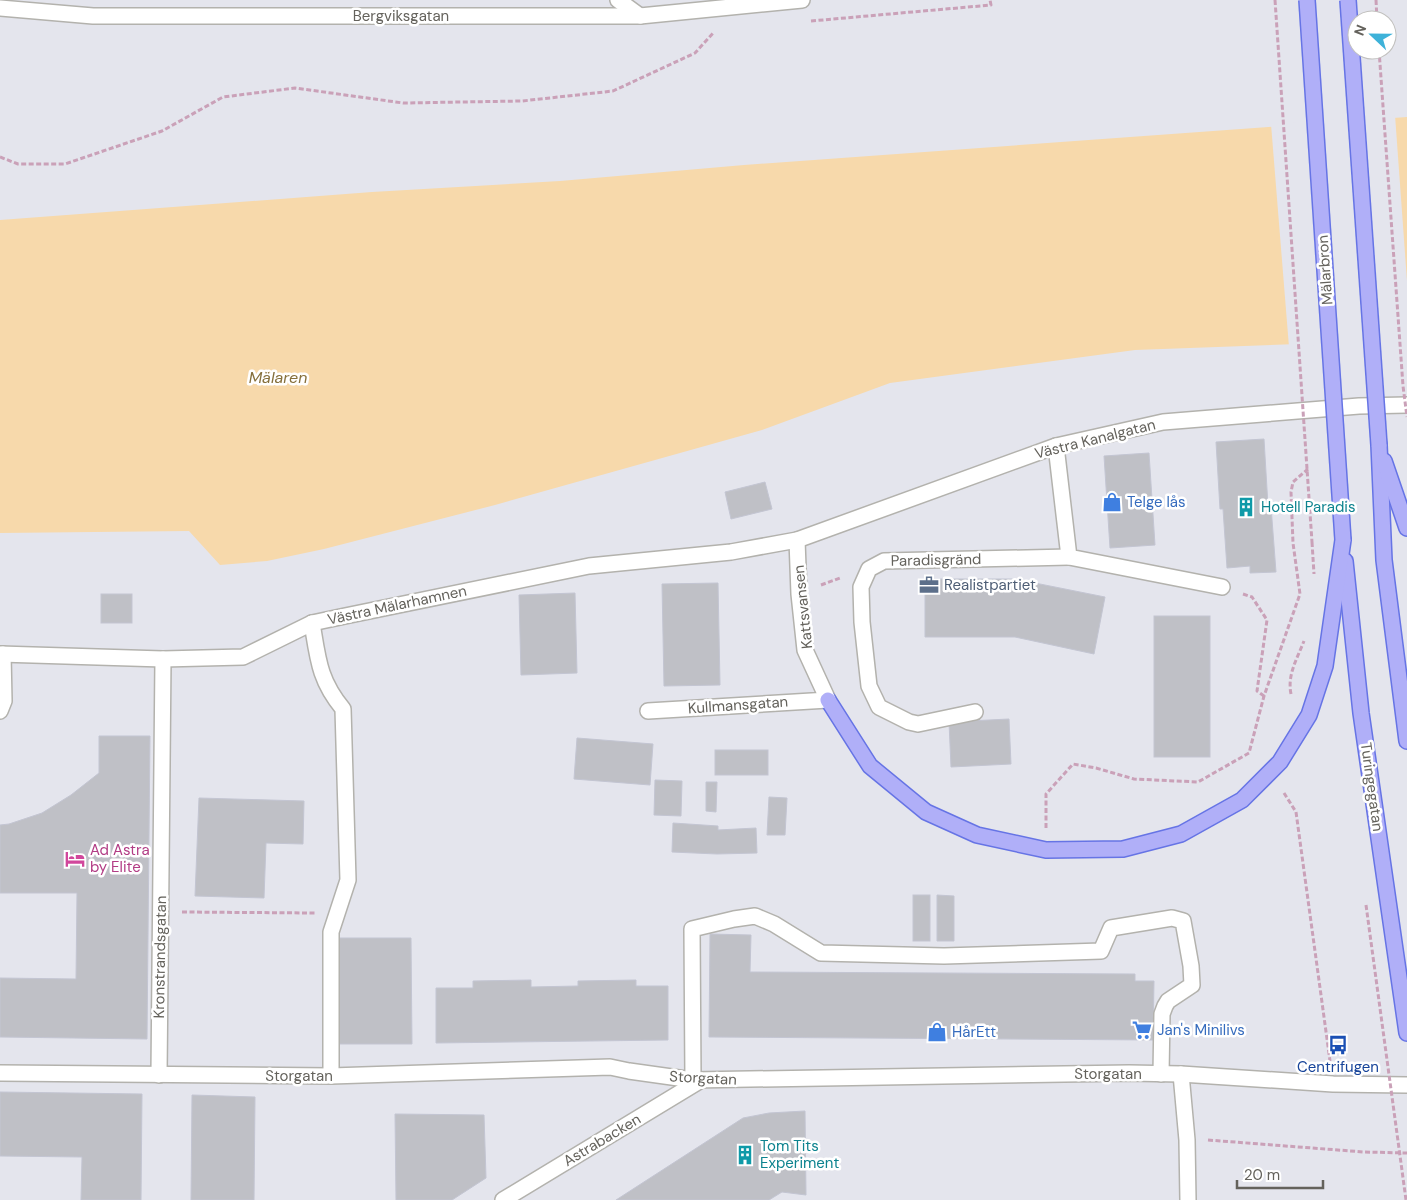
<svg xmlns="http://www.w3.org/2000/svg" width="1407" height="1200" font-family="'DM Sans',sans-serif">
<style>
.water{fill:#f7d9ab}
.pier{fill:#e4e5ed}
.building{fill:#bfc0c6;stroke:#c3c5d2}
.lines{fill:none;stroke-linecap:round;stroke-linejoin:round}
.minor-casing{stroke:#b3b2ad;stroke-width:18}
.major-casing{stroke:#6674e5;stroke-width:18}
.path{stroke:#caa1b8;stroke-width:3;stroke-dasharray:5 2.5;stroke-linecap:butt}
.minor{stroke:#fff;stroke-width:15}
.major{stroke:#b0aff8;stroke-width:15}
.major-bridge-casing{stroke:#6674e5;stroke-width:18;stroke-linecap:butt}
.path-bridge{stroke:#caa1b8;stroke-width:3;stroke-dasharray:5 2.5;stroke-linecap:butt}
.major-bridge{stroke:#b0aff8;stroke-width:15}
.labels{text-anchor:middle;stroke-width:5;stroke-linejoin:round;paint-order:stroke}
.street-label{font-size:15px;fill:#64625c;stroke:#fff}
.shop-label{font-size:15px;fill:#366cbe;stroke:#fff;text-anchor:start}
.culture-label{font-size:15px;fill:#0d838f;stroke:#fff;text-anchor:start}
.service-label{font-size:15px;fill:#4e5e75;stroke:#fff;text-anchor:start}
.hotel-label{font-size:15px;fill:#b23c85;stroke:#fff;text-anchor:start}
.transit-label{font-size:15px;fill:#164399;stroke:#fff}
.water-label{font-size:16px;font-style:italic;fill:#86703c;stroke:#fff}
</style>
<rect width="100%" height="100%" fill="#e4e5ed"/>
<polygon class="water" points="1407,117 1407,340 1135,350 890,383 762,430 495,505 324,549 267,561 220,565 189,531 0,533 0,220 372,192 560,181 744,165"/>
<polygon class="pier" points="1395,115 1407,281 1407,342 1289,347 1271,124"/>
<g class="building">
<polygon points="1264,439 1268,506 1271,506 1276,572 1250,573 1250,566 1227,568 1223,509 1220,509 1216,442"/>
<polygon points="1149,453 1155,545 1110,548 1104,456"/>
<polygon points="765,482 772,509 731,519 725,492"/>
<polygon points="925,579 1015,579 1105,597 1094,654 1015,637 925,637"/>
<polygon points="718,583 720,685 664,686 662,584"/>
<polygon points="575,593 577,673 521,675 519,595"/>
<rect x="101" y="594" width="31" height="29"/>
<rect x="1154" y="616" width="56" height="141"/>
<polygon points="1009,719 1011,764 951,767 949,722"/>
<polygon points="99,736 150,736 147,1039 0,1037 0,978 76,979 77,893 0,893 0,825 9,824 42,813 71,795 99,773"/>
<polygon points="577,738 653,744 650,785 574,779"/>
<rect x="715" y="750" width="53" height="25"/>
<polygon points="655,780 682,781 681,816 654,815"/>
<polygon points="706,782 717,782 716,812 706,811"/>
<polygon points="769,797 787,798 785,835 767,835"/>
<polygon points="199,798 304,801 303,844 266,843 264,898 195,896"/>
<polygon points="673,823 718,826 718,830 756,828 757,853 717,854 672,852"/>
<rect x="913" y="895" width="17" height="46"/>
<polygon points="937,895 954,896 954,941 937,941"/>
<polygon points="710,934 751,935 750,972 1135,974 1135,981 1154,981 1153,1040 709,1037"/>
<polygon points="335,938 411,938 412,1044 336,1044"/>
<polygon points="531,980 531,987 578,986 578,981 636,980 636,986 668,986 668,1040 436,1043 436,988 473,988 473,981"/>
<polygon points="0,1092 142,1094 141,1200 81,1200 82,1157 0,1156"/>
<polygon points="192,1095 255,1097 254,1200 191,1200"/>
<polygon points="805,1111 806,1195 782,1192 769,1200 616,1200 743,1118 769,1113"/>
<polygon points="395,1114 484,1115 486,1178 452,1200 396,1200"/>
</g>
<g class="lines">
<defs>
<g id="minor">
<polyline points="618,0 640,16"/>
<polyline points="0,8 93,16 640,16 802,0"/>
<polyline points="1056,446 1069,557 1222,587"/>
<path d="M312 623C318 659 319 680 343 709L348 880 331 932V1076"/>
<polyline points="0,654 163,659 243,657 312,623 345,616 589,566 731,552 797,540 1056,446 1163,422 1359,406 1407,405"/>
<polyline points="0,711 4,701 3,654"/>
<polyline points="648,711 828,700 805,650 799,594 797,540"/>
<polyline points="975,712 918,724 909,722 879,707 869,686 862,622 861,587 869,569 884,561 1069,557"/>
<polyline points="0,1073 331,1076 610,1067 629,1071 693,1080 1129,1073 1181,1074 1333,1084 1407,1085"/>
<polyline points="1181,1074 1187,1140 1188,1200"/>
<polyline points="159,1075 163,659"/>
<polyline points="693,1080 692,929 734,919 755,916 774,924 821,953 944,956 1101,951 1111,928 1172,918 1183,921 1191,966 1192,985 1168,1001 1165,1006 1162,1014 1161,1074"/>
<polyline points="503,1200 701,1080"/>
</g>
<g id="major">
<polyline points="1379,445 1384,560 1407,741"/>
<polyline points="1384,461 1407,528"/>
<polyline points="1345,561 1361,713 1407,1033"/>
<polyline points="828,700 870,766 926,812 977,835 1046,850 1123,849 1181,834 1242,800 1280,762 1309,715 1325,666 1343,540"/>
</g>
</defs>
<use href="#minor" class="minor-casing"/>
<use href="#major" class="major-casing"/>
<g class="path">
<polyline points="1376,0 1377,20"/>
<polyline points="811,21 991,5 990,0"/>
<polyline points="0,157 18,164 65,164 162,131 223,97 295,88 403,103 522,101 613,91 695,53 714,32"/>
<polyline points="1312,542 1314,574"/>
<polyline points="821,585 840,578"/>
<polyline points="1243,594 1252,597 1267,620 1257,691 1264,696"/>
<path d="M1291 694C1287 675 1297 659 1304 641"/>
<polyline points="1284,793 1296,812 1330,1061"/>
<polyline points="1046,828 1046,794 1073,764 1096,768 1134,779 1198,782 1249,753 1264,696 1300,594 1293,543 1291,492 1293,482 1308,469"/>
<polyline points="182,912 315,913"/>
<polyline points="1208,1140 1364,1152 1407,1153"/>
</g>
<use href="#minor" class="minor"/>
<use href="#major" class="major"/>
<defs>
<g id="major-bridge">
<polyline points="1307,0 1343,540"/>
<polyline points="1348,0 1379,445"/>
</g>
</defs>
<use href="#major-bridge" class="major-bridge-casing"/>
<g class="path-bridge">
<polyline points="1275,0 1312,542"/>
<polyline points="1379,50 1403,386 1407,417"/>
<polyline points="1366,905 1406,1200"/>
</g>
<use href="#major-bridge" class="major-bridge"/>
</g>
<defs>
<symbol id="shop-bare" viewBox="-9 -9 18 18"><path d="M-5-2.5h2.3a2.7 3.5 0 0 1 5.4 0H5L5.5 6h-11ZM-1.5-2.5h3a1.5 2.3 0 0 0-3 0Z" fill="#3f7fe0" stroke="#fff" stroke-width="2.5" paint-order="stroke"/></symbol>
<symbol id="building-bare" viewBox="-9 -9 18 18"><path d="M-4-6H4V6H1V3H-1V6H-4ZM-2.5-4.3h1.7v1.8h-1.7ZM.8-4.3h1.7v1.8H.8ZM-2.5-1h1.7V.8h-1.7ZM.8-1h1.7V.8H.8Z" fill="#0f9aa8" stroke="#fff" stroke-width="2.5" paint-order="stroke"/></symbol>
<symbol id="office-bare" viewBox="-9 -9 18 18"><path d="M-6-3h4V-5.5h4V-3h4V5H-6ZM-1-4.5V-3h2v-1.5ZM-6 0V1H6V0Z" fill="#5c6f8a" stroke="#fff" stroke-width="2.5" paint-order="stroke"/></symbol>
<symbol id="hotel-bare" viewBox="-9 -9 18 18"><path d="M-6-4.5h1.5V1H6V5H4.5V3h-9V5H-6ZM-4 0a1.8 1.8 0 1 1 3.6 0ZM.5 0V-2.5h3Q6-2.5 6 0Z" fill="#d1479c" stroke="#fff" stroke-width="2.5" paint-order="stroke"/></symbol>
<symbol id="supermarket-bare" viewBox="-9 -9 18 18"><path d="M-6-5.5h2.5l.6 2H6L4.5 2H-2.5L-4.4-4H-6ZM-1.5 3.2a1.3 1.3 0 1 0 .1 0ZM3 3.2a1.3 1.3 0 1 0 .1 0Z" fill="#3f7fe0" stroke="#fff" stroke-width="2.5" paint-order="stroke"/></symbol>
<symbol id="bus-bare" viewBox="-9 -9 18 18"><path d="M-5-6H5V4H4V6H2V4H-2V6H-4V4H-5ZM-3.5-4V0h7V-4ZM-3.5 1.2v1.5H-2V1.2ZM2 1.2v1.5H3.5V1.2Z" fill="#1a4fb4" stroke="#fff" stroke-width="2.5" paint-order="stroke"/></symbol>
</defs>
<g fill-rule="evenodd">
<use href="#shop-bare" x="1098" y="488" width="28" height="28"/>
<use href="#building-bare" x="1232" y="493" width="28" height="28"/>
<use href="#office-bare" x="915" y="571" width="28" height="28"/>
<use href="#hotel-bare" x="61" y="845" width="28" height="28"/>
<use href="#supermarket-bare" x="1128" y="1016" width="28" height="28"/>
<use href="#shop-bare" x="923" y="1018" width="28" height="28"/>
<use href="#bus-bare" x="1324" y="1031" width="28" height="28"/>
<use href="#building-bare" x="731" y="1141" width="28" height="28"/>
</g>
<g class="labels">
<g class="street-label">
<text x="401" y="21">Bergviksgatan</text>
<text transform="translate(1325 270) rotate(-94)" y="5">Mälarbron</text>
<text transform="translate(1095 439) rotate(-14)" y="5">Västra Kanalgatan</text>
<text transform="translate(936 560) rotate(-1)" y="5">Paradisgränd</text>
<text transform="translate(397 605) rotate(-12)" y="5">Västra Mälarhamnen</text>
<text transform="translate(803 607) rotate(-96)" y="5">Kattsvansen</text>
<text transform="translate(738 705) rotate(-4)" y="5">Kullmansgatan</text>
<text transform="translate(1372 787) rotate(82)" y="5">Turingegatan</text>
<text transform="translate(160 957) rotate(-89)" y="5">Kronstrandsgatan</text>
<text x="1108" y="1079">Storgatan</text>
<text x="299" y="1081">Storgatan</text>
<text transform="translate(703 1078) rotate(3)" y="5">Storgatan</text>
<text transform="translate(602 1140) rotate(-31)" y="5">Astrabacken</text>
</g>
<g class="shop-label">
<text x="1127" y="507">Telge lås</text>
<text x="1157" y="1035">Jan's Minilivs</text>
<text x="952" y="1037">HårEtt</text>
</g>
<g class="culture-label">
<text x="1261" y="512">Hotell Paradis</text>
<text x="760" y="1151">Tom Tits<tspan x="760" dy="17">Experiment</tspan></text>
</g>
<g class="service-label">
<text x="944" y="590">Realistpartiet</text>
</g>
<g class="hotel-label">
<text x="90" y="855">Ad Astra<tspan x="90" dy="17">by Elite</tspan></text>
</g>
<g class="transit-label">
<text x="1338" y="1072">Centrifugen</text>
</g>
<g class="water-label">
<text x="278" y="383">Mälaren</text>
</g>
</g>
<g transform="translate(1372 35) rotate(292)"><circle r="24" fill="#ffffff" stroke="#c1c0be"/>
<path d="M0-4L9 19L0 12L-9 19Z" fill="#3eb2d9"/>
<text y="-8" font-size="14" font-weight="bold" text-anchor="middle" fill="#64625c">N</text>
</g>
<path d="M1237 1180v8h86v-8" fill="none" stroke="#64625c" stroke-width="2.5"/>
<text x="1244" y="1180" font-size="15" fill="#64625c" stroke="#ffffff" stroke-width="4" paint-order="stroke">20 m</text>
</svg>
